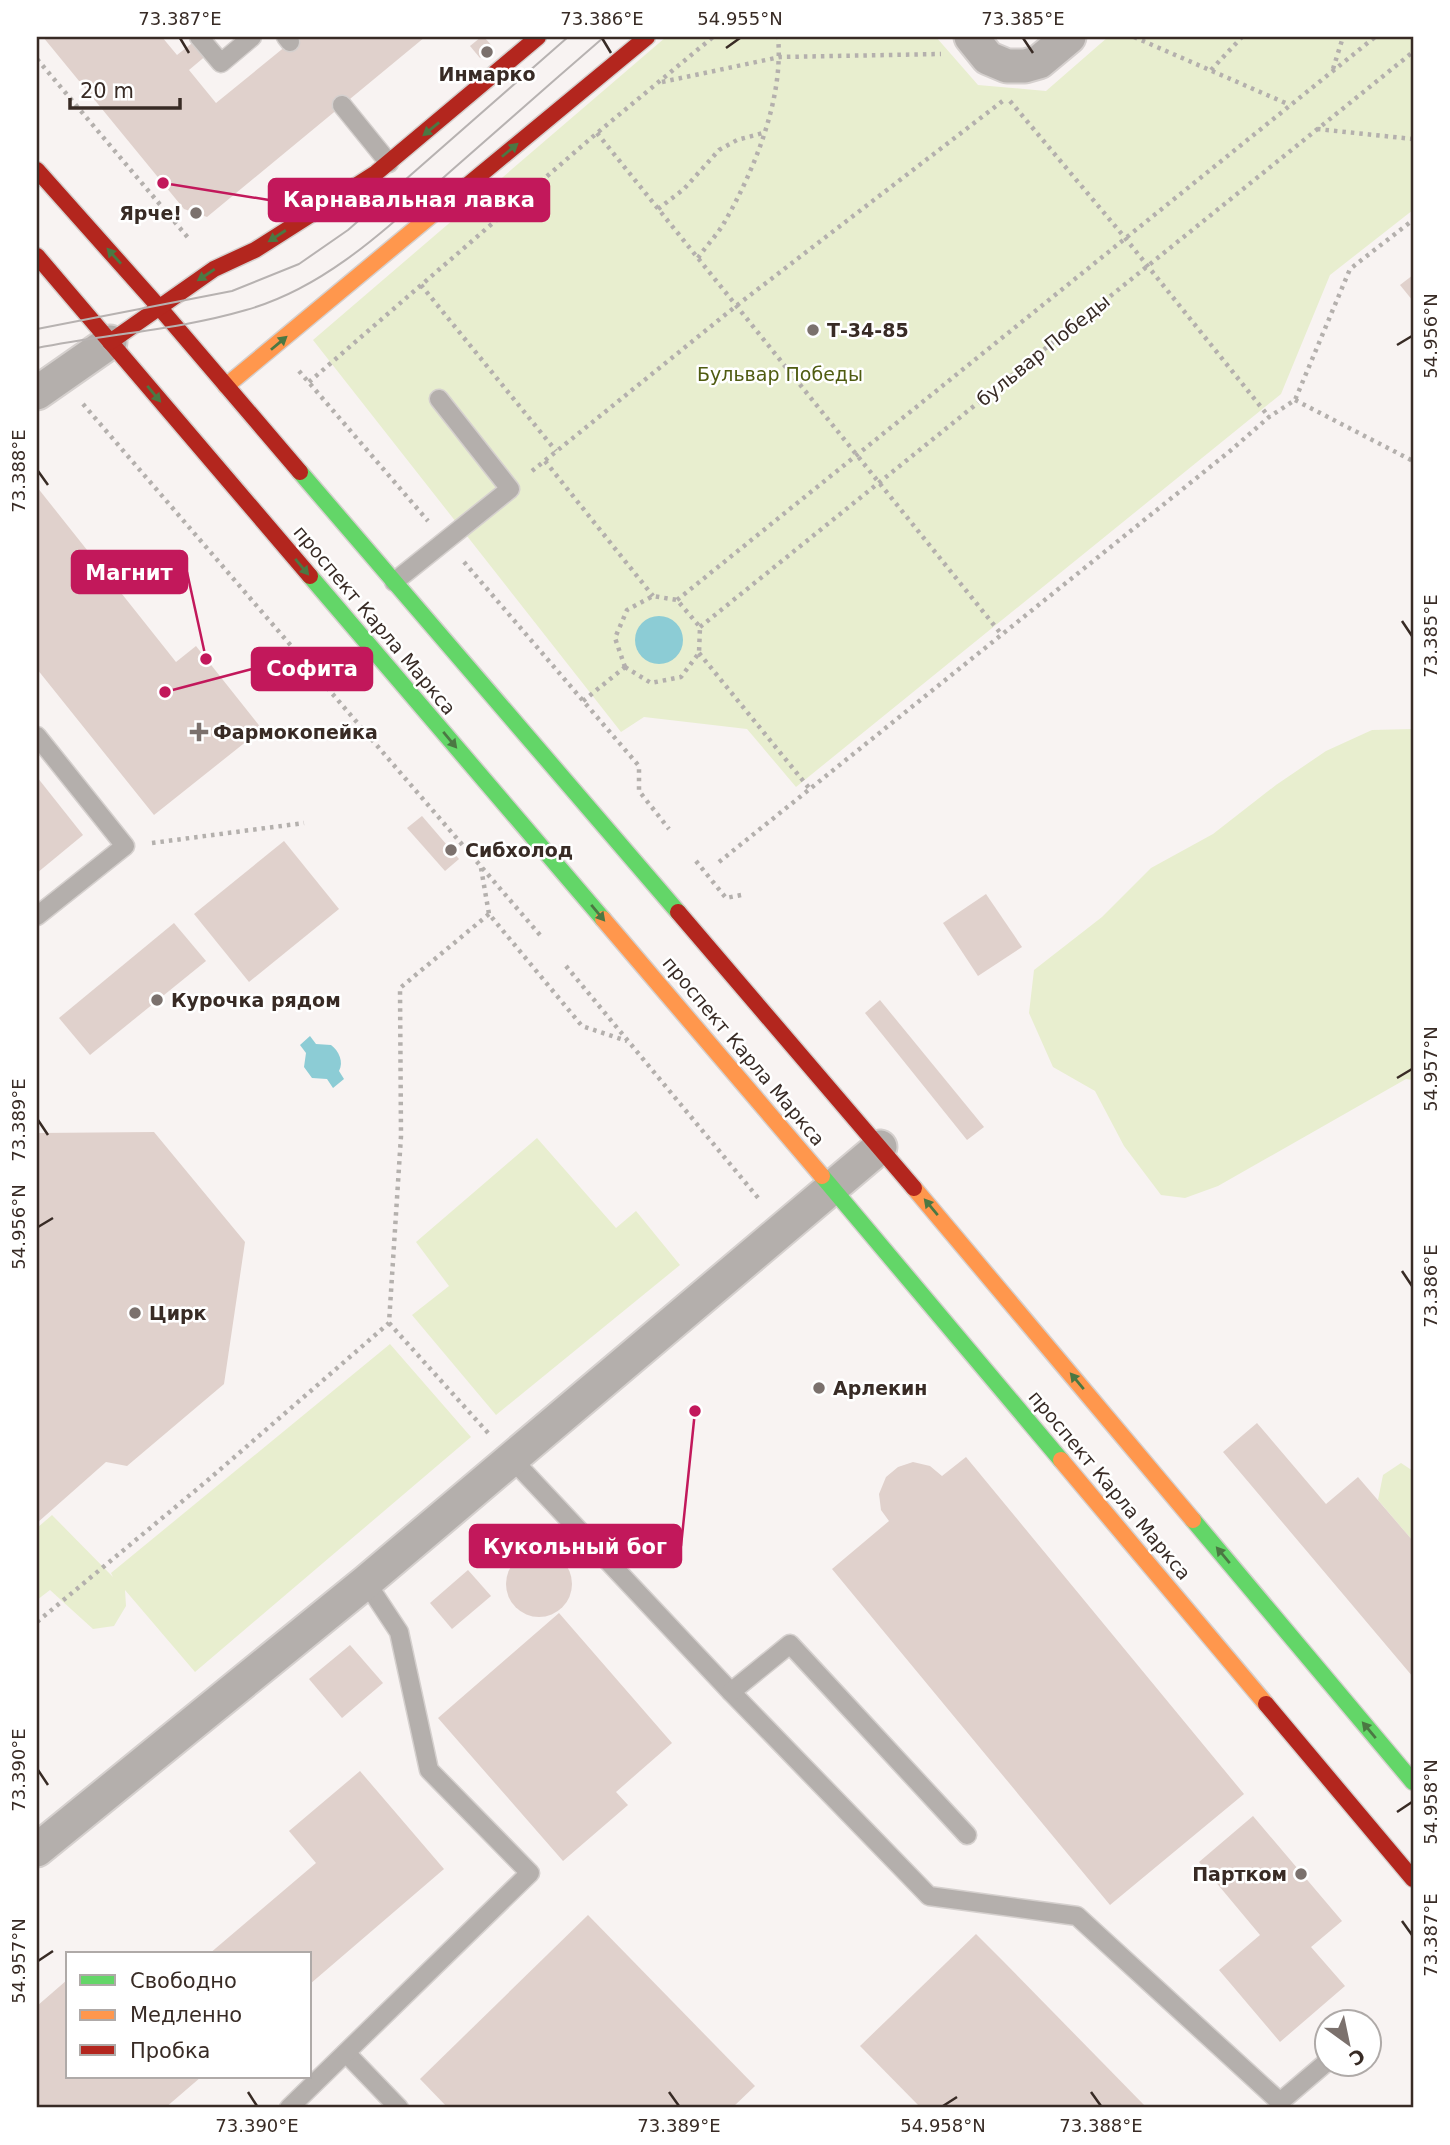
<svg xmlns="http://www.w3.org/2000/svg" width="1450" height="2145" font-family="'DejaVu Sans',sans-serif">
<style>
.green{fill:#e8eecf}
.water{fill:#8cccd5}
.building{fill:#e0d1cc}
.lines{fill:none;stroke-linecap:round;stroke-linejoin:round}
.lane-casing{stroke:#d5d0ce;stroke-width:21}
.street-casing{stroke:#d5d0ce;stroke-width:37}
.fast-casing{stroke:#d5d0ce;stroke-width:19}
.slow-casing{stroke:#d5d0ce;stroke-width:19}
.jam-casing{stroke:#d5d0ce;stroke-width:19}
.path{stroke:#b4b0ad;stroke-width:4.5;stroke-dasharray:3.5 5;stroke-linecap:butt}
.lane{stroke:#b4afac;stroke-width:18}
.street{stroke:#b4afac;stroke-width:33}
.fast{stroke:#63d668;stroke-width:16}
.slow{stroke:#ff974d;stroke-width:16}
.jam{stroke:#b3261e;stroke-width:16}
.tram{stroke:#b7b2b1;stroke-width:2}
.oneway{fill:#4b7843}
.ticks{fill:none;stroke:#382b25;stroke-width:2.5}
.poi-dot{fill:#7b716d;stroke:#fff;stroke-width:2.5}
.labels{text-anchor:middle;stroke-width:5;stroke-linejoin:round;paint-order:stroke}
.poi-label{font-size:19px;font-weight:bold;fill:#382b25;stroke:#fff;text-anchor:start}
.street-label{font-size:19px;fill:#382b25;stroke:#fff}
.park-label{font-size:19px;fill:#4f5c11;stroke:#fff}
.leader{fill:none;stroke:#c2185b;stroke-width:2.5}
.callout-dot{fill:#c2185b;stroke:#fff;stroke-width:2.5}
.callout{fill:#c2185b;stroke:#c2185b;stroke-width:2.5}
.callout-label{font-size:21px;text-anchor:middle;font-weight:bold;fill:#fff}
.neatline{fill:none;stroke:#382b25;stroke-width:2.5}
.ticks-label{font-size:18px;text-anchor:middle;fill:#382b25}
</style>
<rect width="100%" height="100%" fill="#f8f3f2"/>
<g class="green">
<polygon points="666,37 936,37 978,85 1046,91 1108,37 1413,37 1413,210 1330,275 1281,394 796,787 747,729 644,717 621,732 313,340"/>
<polygon points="1413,729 1413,1080 1406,1079 1218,1186 1185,1198 1161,1195 1124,1146 1095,1091 1053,1067 1029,1013 1034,970 1102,917 1151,868 1213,834 1276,785 1326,751 1372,730"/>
<polygon points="537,1138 616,1228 636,1211 680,1265 496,1415 412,1315 449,1286 416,1242"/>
<polygon points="390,1344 471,1437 195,1672 125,1590 126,1606 114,1626 93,1629 50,1590 37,1600 37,1528 52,1515 113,1577 111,1573"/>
<polygon points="1401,1463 1413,1471 1413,1541 1378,1500 1383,1475"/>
</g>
<g class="water">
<circle cx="659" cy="640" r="24"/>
<path d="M310 1036 316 1044 331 1045C339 1051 344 1062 339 1071L344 1079 333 1088 327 1079 312 1078 304 1067 306 1053 300 1045Z"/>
</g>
<g class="building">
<polygon points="43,37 162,37 177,55 196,40 208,54 189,70 216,103 297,37 425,37 207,217 184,209"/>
<polygon points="481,37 484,37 493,47 480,58 470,46"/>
<polygon points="1413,275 1413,301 1400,285"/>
<polygon points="37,487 176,662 196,646 262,729 154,815 37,669"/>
<polygon points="37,777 83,835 37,873"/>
<polygon points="422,816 459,859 445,871 407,828"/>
<polygon points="284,841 339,909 249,982 194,914"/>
<polygon points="986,894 1022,947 978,976 943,923"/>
<polygon points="174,923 206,961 90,1055 59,1018"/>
<polygon points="880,1000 984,1127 967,1140 865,1013"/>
<polygon points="154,1132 245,1242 224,1384 127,1466 106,1462 37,1523 37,1133"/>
<polygon points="1257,1423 1326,1504 1358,1477 1413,1541 1413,1677 1223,1452"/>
<polygon points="966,1457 1244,1794 1110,1905 832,1569 889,1521 881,1510 879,1494 886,1477 898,1467 913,1462 930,1466 942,1476"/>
<circle cx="539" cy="1584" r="33"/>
<polygon points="468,1570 491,1596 452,1629 430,1603"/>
<polygon points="559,1613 672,1743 616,1792 628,1805 563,1861 438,1718"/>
<polygon points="350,1645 383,1683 342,1718 309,1679"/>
<polygon points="360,1771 444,1869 310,1984 310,1954 209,1954 316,1863 289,1831"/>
<polygon points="1253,1816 1342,1921 1311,1947 1345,1986 1280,2042 1219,1970 1260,1935 1199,1862"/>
<polygon points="588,1915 755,2086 732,2108 448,2108 420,2079"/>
<polygon points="976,1934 1003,1961 1147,2108 921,2108 860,2046"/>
<polygon points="67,1980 68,2077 201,2077 165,2108 37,2108 37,2006"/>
</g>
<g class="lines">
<defs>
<g id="lane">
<polyline points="199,37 221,63 252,37"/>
<polyline points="286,37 290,42"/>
<polyline points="342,105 389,163"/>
<polyline points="394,582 510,489 439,399"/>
<polyline points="37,736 125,846 37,916"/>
<polyline points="511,1458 731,1692 929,1896 1077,1916 1280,2102 1328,2061"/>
<polyline points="731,1692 790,1644 967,1835"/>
<polyline points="346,2053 399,2108"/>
<polyline points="289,2108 530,1873 429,1770 399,1632 366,1582"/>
</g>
<g id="street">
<polyline points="971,37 988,58 1007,66 1025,66 1039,62 1069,37"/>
<polyline points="37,393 110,342"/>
<polyline points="37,1850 366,1582 880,1147"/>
</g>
<g id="fast">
<polyline points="300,472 678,912"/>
<polyline points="310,576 603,919"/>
<polyline points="822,1176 1061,1460"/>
<polyline points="1193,1520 1413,1782"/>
</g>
<g id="slow">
<polyline points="226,386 463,189"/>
<polyline points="603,919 822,1176"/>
<polyline points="914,1188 1193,1520"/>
<polyline points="1061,1460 1266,1704"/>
</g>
<g id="jam">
<polyline points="37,170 159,307 300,472"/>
<polyline points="463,189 647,37"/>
<polyline points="37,256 310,576"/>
<polyline points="110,342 214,269 255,250 376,173 538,37"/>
<polyline points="678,912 914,1188"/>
<polyline points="1266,1704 1413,1879"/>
</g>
</defs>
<use href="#lane" class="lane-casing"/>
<use href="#street" class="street-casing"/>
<use href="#fast" class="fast-casing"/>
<use href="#slow" class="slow-casing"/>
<use href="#jam" class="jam-casing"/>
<g class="path">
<polyline points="1134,37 1290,105"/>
<polyline points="37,59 190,240"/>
<polyline points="1333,69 1343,37"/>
<polyline points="1211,70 1242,37"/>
<polyline points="662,82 780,57 941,54"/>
<polyline points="1010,101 1126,239 1269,417"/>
<polyline points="1317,129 1413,139"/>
<polyline points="597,133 1002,635"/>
<polyline points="658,209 684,189 719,150 737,140 763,133"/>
<path d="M698 258C706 246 717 235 724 223 754 171 784 98 778 37"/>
<polyline points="421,285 556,451"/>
<polyline points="299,371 428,521"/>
<polyline points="309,382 597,133 713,37"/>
<polyline points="1295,400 1413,461"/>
<polyline points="83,404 540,935"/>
<polyline points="545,461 653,596"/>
<polyline points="532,471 736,306 1004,100"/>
<polyline points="464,562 639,766 639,791 669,829"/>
<polyline points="677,600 1375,37"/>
<polyline points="700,627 1413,52"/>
<polyline points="699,653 809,788"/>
<polyline points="625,667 615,638 627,610 653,596 677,600 700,627"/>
<polyline points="625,667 651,683 681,677 699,653 700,627"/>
<polyline points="583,701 625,667"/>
<polyline points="152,843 304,823"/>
<polyline points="696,861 726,898 746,894"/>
<polyline points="719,862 1230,451 1269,417 1295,400 1350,269 1413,220"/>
<polyline points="481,868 489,914 582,1026 627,1041"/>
<polyline points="566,966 759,1199"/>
<polyline points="389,1323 489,1434"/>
<polyline points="37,1622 208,1480 389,1323 401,1136 400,988 489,914"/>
</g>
<use href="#lane" class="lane"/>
<use href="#street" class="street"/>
<use href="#fast" class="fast"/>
<use href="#slow" class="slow"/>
<use href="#jam" class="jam"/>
<g class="tram">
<polyline points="37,329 232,291 299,264 348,230 568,37"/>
<path d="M37 348C106 334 178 330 246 310 328 287 390 225 452 170 502 126 553 81 604 37"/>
</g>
</g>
<defs><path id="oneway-solid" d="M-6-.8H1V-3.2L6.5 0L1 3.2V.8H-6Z" transform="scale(1.75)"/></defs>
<g class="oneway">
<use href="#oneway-solid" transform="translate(431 129) rotate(141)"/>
<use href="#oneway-solid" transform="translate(510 150) rotate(-40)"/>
<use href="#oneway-solid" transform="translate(277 236) rotate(147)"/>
<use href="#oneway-solid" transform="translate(114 256) rotate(-132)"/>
<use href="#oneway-solid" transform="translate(206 275) rotate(146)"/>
<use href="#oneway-solid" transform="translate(279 343) rotate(-40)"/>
<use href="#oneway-solid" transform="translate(154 394) rotate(50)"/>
<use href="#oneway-solid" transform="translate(302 567) rotate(50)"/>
<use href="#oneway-solid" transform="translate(450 740) rotate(50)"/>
<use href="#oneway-solid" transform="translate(598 913) rotate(50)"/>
<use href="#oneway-solid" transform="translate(931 1207) rotate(-130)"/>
<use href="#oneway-solid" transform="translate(1077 1381) rotate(-130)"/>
<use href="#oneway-solid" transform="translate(1223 1555) rotate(-130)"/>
<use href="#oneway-solid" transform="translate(1369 1730) rotate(-130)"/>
</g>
<path class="ticks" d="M180 38 189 53M602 38 611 53M1023 38 1033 53M726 48 740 38M1397 345 1412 336M38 471 48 485M1402 621 1412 636M1397 1078 1412 1069M38 1120 48 1135M38 1227 53 1218M1402 1271 1412 1286M38 1770 48 1785M1397 1812 1412 1802M1402 1921 1412 1935M38 1961 53 1951M248 2092 257 2106M669 2092 679 2106M1091 2092 1101 2106M943 2106 957 2097"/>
<g class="poi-dot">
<circle cx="487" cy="52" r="7"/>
<circle cx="196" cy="213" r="7"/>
<circle cx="813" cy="330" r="7"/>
<path d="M195.5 721.5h7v7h7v7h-7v7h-7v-7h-7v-7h7z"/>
<circle cx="451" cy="850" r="7"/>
<circle cx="157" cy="1000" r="7"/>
<circle cx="135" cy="1313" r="7"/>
<circle cx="819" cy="1388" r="7"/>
<circle cx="1301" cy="1874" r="7"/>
</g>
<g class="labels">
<g class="poi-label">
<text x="487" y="81" text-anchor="middle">Инмарко</text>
<text x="182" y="220" text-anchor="end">Ярче!</text>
<text x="827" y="337">Т-34-85</text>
<text x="213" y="739">Фармокопейка</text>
<text x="465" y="857">Сибхолод</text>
<text x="171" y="1007">Курочка рядом</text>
<text x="149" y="1320">Цирк</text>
<text x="833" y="1395">Арлекин</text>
<text x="1287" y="1881" text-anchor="end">Партком</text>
</g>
<g class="street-label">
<text transform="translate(1043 350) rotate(-39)" y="7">бульвар Победы</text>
<text transform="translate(375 620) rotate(50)" y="7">проспект Карла Маркса</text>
<text transform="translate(744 1051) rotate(50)" y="7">проспект Карла Маркса</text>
<text transform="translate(1110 1485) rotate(50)" y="7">проспект Карла Маркса</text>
</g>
<g class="park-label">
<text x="780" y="381">Бульвар Победы</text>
</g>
</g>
<path class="leader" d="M163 183L269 200M206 659L187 572M165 692L252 669M695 1411L681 1546"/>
<g class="callout-dot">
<circle cx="163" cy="183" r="7"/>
<circle cx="206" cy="659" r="7"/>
<circle cx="165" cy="692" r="7"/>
<circle cx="695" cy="1411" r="7"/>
</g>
<g class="callout">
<rect x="269" y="179" width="280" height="42" rx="7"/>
<rect x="72" y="551" width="115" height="42" rx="7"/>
<rect x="252" y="648" width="120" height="42" rx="7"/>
<rect x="470" y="1525" width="211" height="42" rx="7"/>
</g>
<g class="callout-label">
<text x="409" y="207">Карнавальная лавка</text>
<text x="129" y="580">Магнит</text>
<text x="312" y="676">Софита</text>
<text x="575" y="1554">Кукольный бог</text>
</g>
<rect width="1450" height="2145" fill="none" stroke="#ffffff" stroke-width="77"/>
<rect x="66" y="1952" width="245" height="126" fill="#ffffff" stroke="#afaaa8" stroke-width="2"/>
<rect x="80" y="1975" width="35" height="10" fill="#63d668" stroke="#afaaa8" stroke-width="2"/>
<text x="130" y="1988" font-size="21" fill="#382b25">Свободно</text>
<rect x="80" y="2010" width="35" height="10" fill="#ff974d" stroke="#afaaa8" stroke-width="2"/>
<text x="130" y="2022" font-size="21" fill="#382b25">Медленно</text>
<rect x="80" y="2045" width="35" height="10" fill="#b3261e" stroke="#afaaa8" stroke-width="2"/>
<text x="130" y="2058" font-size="21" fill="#382b25">Пробка</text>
<g transform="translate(1348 2043) rotate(147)"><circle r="33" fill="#ffffff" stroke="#afaaa8" stroke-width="2"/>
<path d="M0-5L12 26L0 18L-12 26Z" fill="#7b716d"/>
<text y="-10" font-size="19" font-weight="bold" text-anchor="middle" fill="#382b25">С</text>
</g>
<path d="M70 98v10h110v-10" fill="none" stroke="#382b25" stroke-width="3.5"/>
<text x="80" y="98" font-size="21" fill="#382b25" stroke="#ffffff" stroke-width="5" paint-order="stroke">20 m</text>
<rect x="38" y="38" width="1374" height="2068" class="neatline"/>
<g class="ticks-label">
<text x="180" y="25">73.387°E</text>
<text x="602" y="25">73.386°E</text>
<text x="740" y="25">54.955°N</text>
<text x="1023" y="25">73.385°E</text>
<text transform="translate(1431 336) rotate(-90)" y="6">54.956°N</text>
<text transform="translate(19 471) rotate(-90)" y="6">73.388°E</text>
<text transform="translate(1431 636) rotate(-90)" y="6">73.385°E</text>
<text transform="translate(1431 1069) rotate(-90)" y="6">54.957°N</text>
<text transform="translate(19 1120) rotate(-90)" y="6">73.389°E</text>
<text transform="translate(19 1227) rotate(-90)" y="6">54.956°N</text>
<text transform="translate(1431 1286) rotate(-90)" y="6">73.386°E</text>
<text transform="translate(19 1770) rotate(-90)" y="6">73.390°E</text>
<text transform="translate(1431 1802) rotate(-90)" y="6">54.958°N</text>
<text transform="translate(1431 1935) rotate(-90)" y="6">73.387°E</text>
<text transform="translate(19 1961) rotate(-90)" y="6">54.957°N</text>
<text x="257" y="2132">73.390°E</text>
<text x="679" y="2132">73.389°E</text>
<text x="943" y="2132">54.958°N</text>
<text x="1101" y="2132">73.388°E</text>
</g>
</svg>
